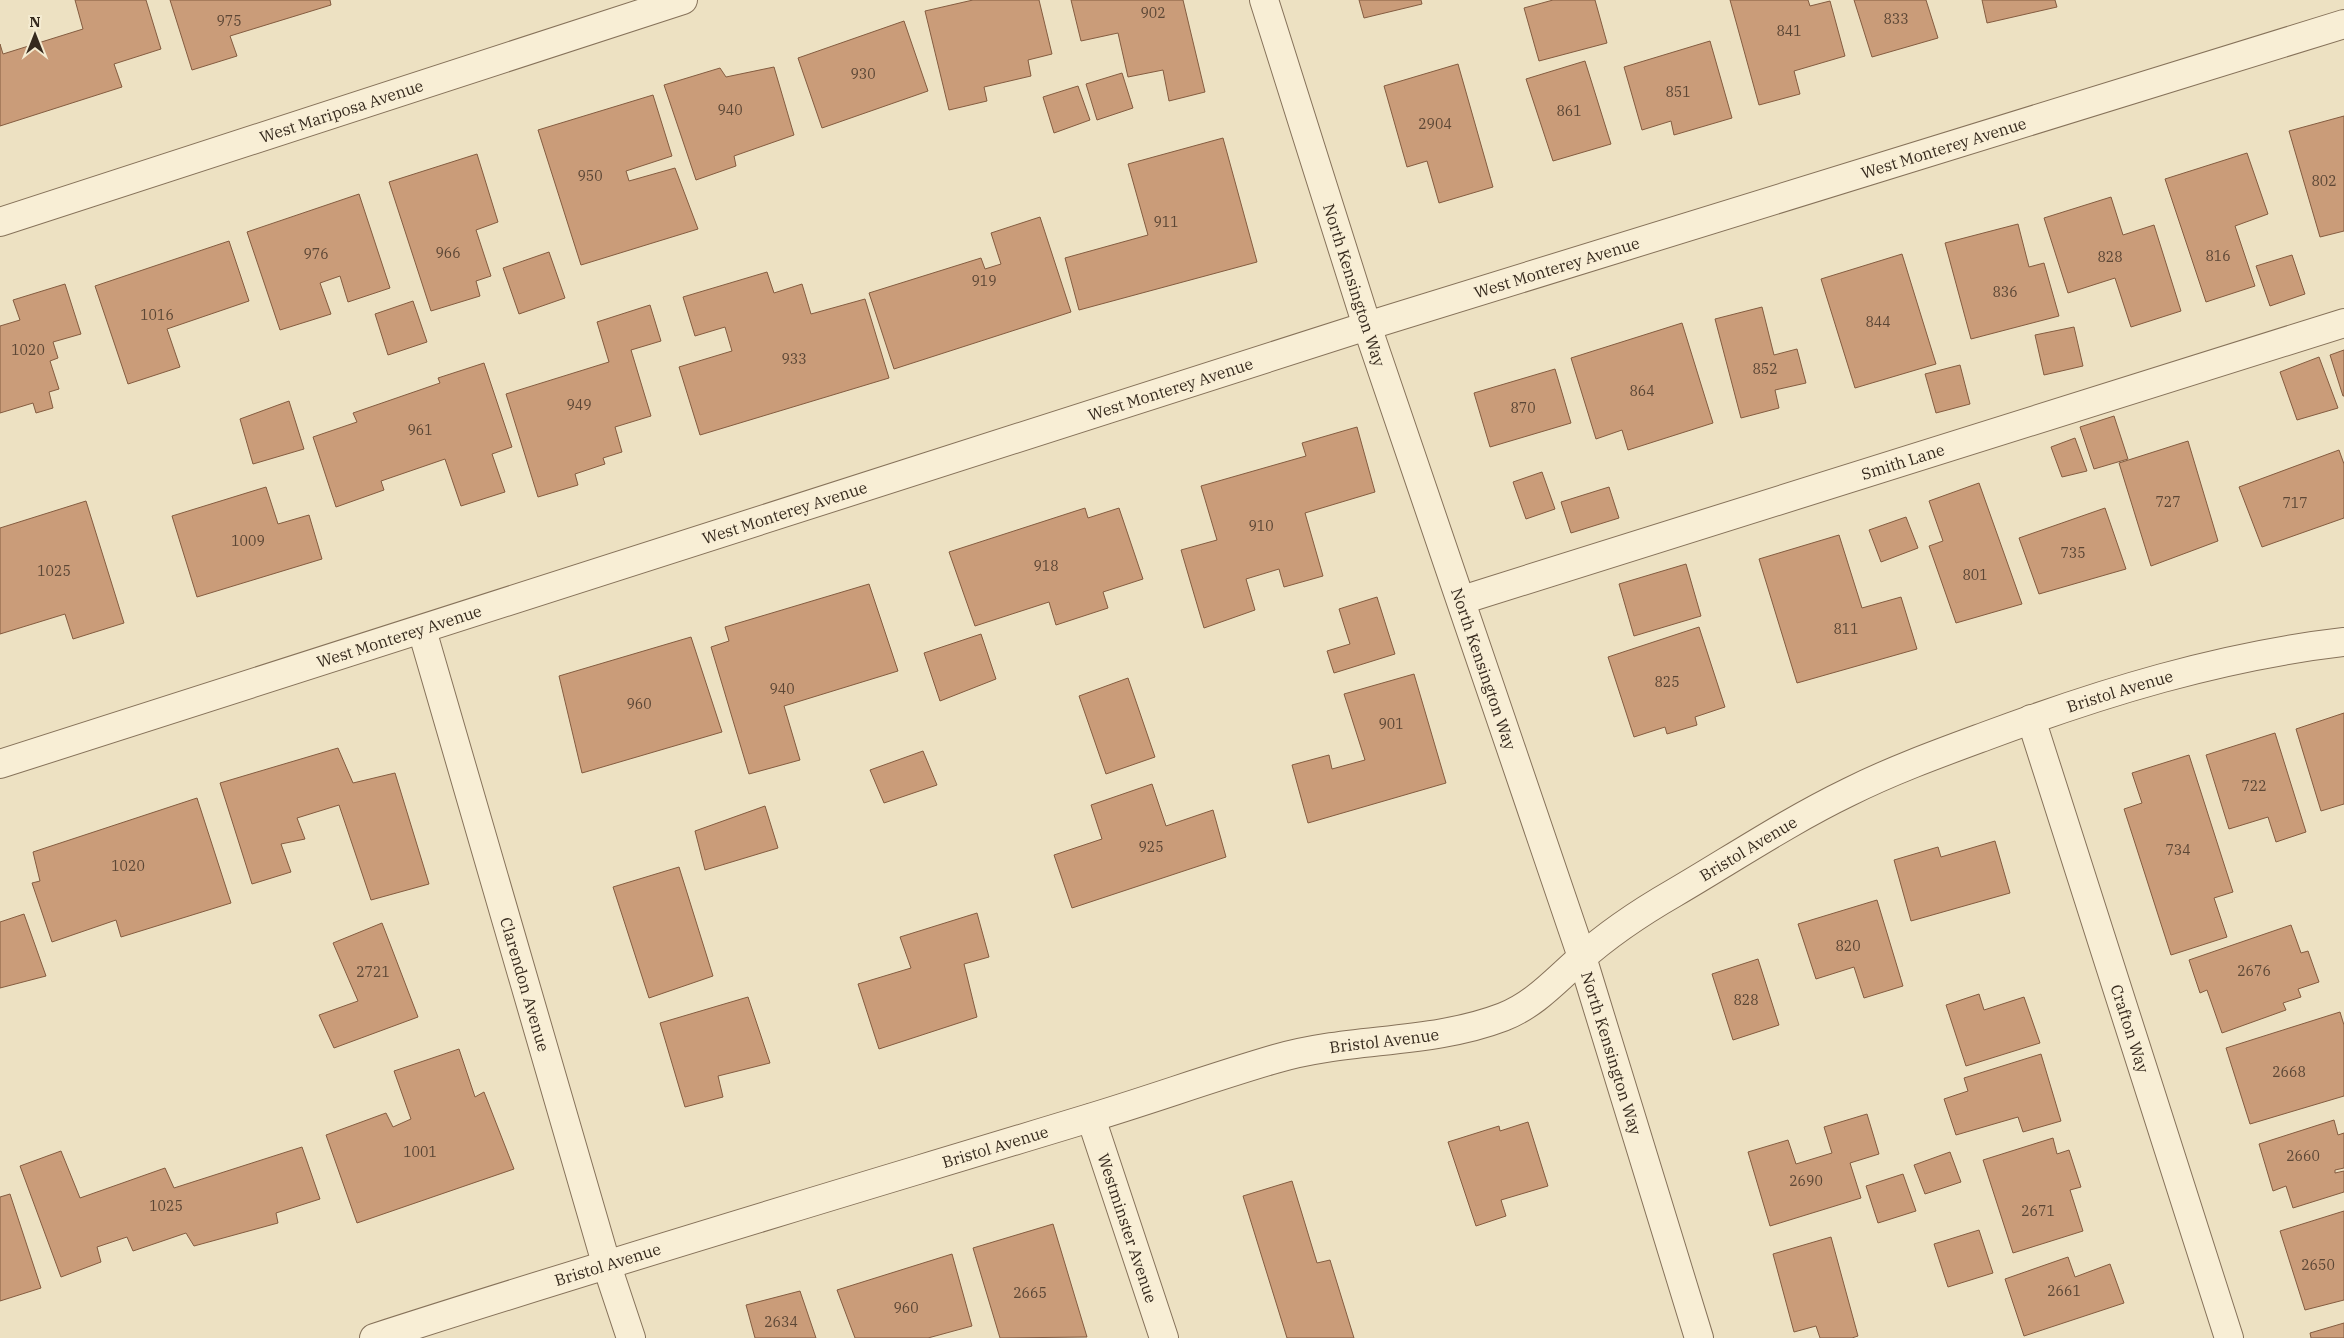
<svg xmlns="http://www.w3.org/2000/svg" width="2344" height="1338" font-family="'IBM Plex Serif',serif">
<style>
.building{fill:#ca9c79;stroke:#845c40}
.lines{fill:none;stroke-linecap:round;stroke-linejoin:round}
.street-casing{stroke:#86725a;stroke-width:30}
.street{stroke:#f8eed5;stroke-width:28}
.labels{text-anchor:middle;stroke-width:4;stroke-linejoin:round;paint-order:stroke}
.number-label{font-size:14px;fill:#5b4635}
.street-label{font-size:16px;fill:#362a1e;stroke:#f4ebd1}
</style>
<rect width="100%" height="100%" fill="#ede1c2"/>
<g class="building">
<polygon points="75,0 146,0 161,49 114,64 122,87 0,126 0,44 3,54 83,29"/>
<polygon points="170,0 330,0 331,5 230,36 237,56 192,70"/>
<polygon points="973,0 1039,0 1052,54 1028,60 1031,76 984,87 987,101 949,110 925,11"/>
<polygon points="1071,0 1183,0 1205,92 1169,101 1163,70 1128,77 1118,33 1081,41"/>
<polygon points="1359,0 1421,0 1422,4 1364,18"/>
<polygon points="1553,0 1595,0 1607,43 1539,61 1524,8"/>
<polygon points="1730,0 1808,0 1810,6 1830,1 1845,56 1794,71 1800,94 1759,105"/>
<polygon points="1854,0 1926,0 1938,38 1872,57"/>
<polygon points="1982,0 2055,0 2057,7 1987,23"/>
<polygon points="904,21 928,91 822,128 798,58"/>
<polygon points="1710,41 1732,118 1674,135 1671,121 1642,130 1624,67"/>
<polygon points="1585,61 1611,144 1553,161 1526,79"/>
<polygon points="1458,64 1493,187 1439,203 1427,161 1407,167 1384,86"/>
<polygon points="774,67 794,135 734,156 736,166 696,180 664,85 720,68 726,77"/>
<polygon points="1122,73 1133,108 1097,120 1086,84"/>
<polygon points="1078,86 1090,120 1054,133 1043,97"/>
<polygon points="653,95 672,156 626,171 629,181 675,168 698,229 581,265 538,130"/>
<polygon points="2344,116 2344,231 2320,237 2289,131"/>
<polygon points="1223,138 1257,262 1079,310 1065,258 1148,235 1128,164"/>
<polygon points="2247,153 2268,214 2235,226 2255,286 2206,302 2165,179"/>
<polygon points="477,154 498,222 476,230 491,276 476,281 480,296 431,311 389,182"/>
<polygon points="359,194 390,288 348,302 340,276 320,283 331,314 280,330 247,232"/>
<polygon points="2111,197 2123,235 2154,225 2181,311 2131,327 2115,278 2068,293 2044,218"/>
<polygon points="1040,217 1071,312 894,369 869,293 981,258 985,269 1001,264 991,233"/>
<polygon points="2018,224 2029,267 2044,263 2059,316 1971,339 1945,243"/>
<polygon points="229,241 249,301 167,329 180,367 128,384 95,286"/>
<polygon points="549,252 565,298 519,314 503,268"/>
<polygon points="1902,254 1936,364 1855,388 1821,279"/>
<polygon points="2292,255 2305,294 2270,306 2256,266"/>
<polygon points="767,272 774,293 802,284 811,314 865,299 889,378 700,435 679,367 732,351 725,327 695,336 683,297"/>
<polygon points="65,284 81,334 53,342 58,358 50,361 59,389 49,392 53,408 36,413 33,403 0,413 0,326 20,320 13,300"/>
<polygon points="413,301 427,342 388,355 375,314"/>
<polygon points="650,305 661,341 631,350 651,416 615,427 622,452 603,458 605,464 575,474 578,485 538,497 506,394 609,362 597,322"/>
<polygon points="1762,307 1774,355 1797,349 1806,383 1775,390 1779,408 1741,418 1715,319"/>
<polygon points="1682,323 1713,423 1628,450 1622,430 1596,439 1571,358"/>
<polygon points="2074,327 2083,366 2044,375 2035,335"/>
<polygon points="2344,350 2344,396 2343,396 2330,355"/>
<polygon points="2319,357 2338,408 2297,420 2280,372"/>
<polygon points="484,363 512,447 492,454 505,492 461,506 445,459 381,481 384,490 336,507 313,437 357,422 353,413 440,383 438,378"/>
<polygon points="1960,365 1970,404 1936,413 1925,374"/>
<polygon points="1555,369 1571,423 1490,447 1474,393"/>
<polygon points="289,401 304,449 253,464 240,419"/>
<polygon points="2114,416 2128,459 2094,469 2080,427"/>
<polygon points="1357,427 1375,492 1305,513 1323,576 1284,587 1279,569 1246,579 1255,610 1204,628 1181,550 1217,540 1201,486 1306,456 1302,443"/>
<polygon points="2075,438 2087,471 2062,477 2051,447"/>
<polygon points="2188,441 2218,541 2151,566 2119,463"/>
<polygon points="2339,450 2344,464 2344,518 2262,547 2239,487"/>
<polygon points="1542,472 1555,509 1526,519 1513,482"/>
<polygon points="1979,483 2022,604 1956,623 1929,546 1943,541 1929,501"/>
<polygon points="266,487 278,524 309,515 322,559 197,597 172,516"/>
<polygon points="1609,487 1619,518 1571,533 1561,502"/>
<polygon points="86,501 124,623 73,639 65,614 0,634 0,528"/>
<polygon points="1085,508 1088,518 1119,508 1143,579 1103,592 1108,608 1056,625 1049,602 975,626 949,552"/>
<polygon points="2105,508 2126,569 2039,594 2019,538"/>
<polygon points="1906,517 1918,548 1881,562 1869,530"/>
<polygon points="1839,535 1862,608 1901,597 1917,649 1797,683 1759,559"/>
<polygon points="1686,564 1701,616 1634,636 1619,584"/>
<polygon points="869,584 898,671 784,706 800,760 749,774 711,647 729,641 725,627"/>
<polygon points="1377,597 1395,654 1334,673 1327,651 1350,644 1339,609"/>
<polygon points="1699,627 1725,707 1695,717 1697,725 1667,734 1665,727 1634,737 1608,657"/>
<polygon points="981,634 996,679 940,701 924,653"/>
<polygon points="691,637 722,732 582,773 559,676"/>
<polygon points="1414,674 1446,783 1308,823 1292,765 1329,755 1332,769 1365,760 1344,694"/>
<polygon points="1128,678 1155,757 1106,774 1079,696"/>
<polygon points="2344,713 2344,804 2321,811 2296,729"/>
<polygon points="2275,733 2306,832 2276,842 2268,817 2229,829 2206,755"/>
<polygon points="338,748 353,783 395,773 429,884 371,900 339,805 297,818 305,839 281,844 291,872 252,884 220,783"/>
<polygon points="923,751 937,785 884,803 870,770"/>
<polygon points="2189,755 2233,892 2214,898 2227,937 2171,955 2124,809 2142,803 2132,773"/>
<polygon points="1152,784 1166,826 1213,810 1226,857 1072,908 1054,855 1102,839 1091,805"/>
<polygon points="197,798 231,903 121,937 116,920 52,942 32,883 40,881 33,852"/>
<polygon points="765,806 778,848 705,870 695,831"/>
<polygon points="1995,841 2010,893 1911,921 1894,860 1938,847 1941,857"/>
<polygon points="679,867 713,976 649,998 613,887"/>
<polygon points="1877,900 1903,986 1864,998 1854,967 1816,979 1798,924"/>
<polygon points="977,913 989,957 964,964 977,1017 879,1049 858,984 911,968 900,937"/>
<polygon points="24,914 46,976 0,988 0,922"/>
<polygon points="382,923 418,1017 334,1048 319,1015 358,1001 333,943"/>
<polygon points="2291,925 2301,953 2308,951 2319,982 2298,989 2301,997 2283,1003 2286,1010 2222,1033 2207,990 2200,993 2189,960"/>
<polygon points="1758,959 1779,1025 1733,1040 1712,974"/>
<polygon points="1979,994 1984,1010 2024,997 2040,1043 1966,1066 1946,1005"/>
<polygon points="748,997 770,1063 718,1076 723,1097 685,1107 660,1023"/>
<polygon points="2340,1012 2344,1025 2344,1096 2250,1124 2226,1048"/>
<polygon points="459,1049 475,1097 484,1092 514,1169 357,1223 326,1135 386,1113 393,1127 411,1119 394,1071"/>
<polygon points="2041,1054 2061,1121 2023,1132 2018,1117 1956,1135 1944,1099 1968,1091 1964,1078"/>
<polygon points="1867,1114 1879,1154 1850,1163 1861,1198 1770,1226 1748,1152 1788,1140 1796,1164 1832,1153 1824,1127"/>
<polygon points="2334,1120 2338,1135 2344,1133 2344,1168 2335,1170 2335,1173 2344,1171 2344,1192 2293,1208 2286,1186 2273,1191 2259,1144"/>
<polygon points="1528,1122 1548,1186 1501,1200 1506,1216 1476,1226 1448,1142 1499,1126 1500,1131"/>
<polygon points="2053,1138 2057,1154 2069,1150 2081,1187 2070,1190 2083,1231 2013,1253 1983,1160"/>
<polygon points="302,1147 320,1199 276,1213 278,1223 194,1246 186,1233 133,1251 127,1237 97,1247 101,1262 61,1277 20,1166 61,1151 80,1198 165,1168 174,1188"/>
<polygon points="1950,1152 1961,1182 1925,1194 1914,1165"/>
<polygon points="1903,1174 1916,1211 1878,1223 1866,1186"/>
<polygon points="1292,1181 1317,1263 1330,1260 1354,1338 1287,1338 1243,1196"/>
<polygon points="10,1194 41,1288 0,1301 0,1197"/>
<polygon points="2344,1211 2344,1300 2305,1310 2280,1231"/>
<polygon points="1053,1224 1087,1337 1000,1338 973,1248"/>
<polygon points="1979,1230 1993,1273 1948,1287 1934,1244"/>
<polygon points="1831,1237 1858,1336 1852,1338 1820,1338 1816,1326 1794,1332 1773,1254"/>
<polygon points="952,1254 972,1326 928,1338 855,1338 837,1290"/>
<polygon points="2068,1257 2075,1277 2110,1264 2124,1303 2024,1336 2005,1279"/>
<polygon points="800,1291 816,1338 755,1338 746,1305"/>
<polygon points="2344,1323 2344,1338 2311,1338 2310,1333"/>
</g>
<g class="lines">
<defs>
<g id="street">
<path id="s1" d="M1264 0 1367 326 1582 957 1699 1338"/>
<path id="s2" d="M0 222 683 0"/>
<path id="s3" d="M1462 600 2344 323"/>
<path id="s4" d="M422 630 606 1263 631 1338"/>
<path id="s5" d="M2031 719 2229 1338"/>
<path id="s6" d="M0 764 1367 326 2344 24"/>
<path id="s7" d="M1091 1118 1164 1338"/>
<path id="s8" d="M374 1338C609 1262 846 1192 1083 1120 1147 1101 1210 1078 1275 1059 1349 1037 1430 1045 1503 1017 1534 1005 1555 981 1579 960 1608 934 1641 912 1674 893 1732 859 1789 821 1849 792 1893 770 1940 753 1986 736 2101 693 2221 656 2344 642"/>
</g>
</defs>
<use href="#street" class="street-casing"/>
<use href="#street" class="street"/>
</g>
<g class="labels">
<g class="number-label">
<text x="1153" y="18">902</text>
<text x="1896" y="24">833</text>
<text x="229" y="26">975</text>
<text x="1789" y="36">841</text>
<text x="863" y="79">930</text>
<text x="1678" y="97">851</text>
<text x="730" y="115">940</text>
<text x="1569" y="116">861</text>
<text x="1435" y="129">2904</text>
<text x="590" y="181">950</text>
<text x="2324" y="186">802</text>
<text x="1166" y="227">911</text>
<text x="448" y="258">966</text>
<text x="316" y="259">976</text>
<text x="2218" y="261">816</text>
<text x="2110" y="262">828</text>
<text x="984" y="286">919</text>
<text x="2005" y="297">836</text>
<text x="157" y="320">1016</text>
<text x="1878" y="327">844</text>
<text x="28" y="355">1020</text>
<text x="794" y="364">933</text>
<text x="1765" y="374">852</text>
<text x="1642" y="396">864</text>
<text x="579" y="410">949</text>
<text x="1523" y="413">870</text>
<text x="420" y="435">961</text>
<text x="2168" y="507">727</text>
<text x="2295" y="508">717</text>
<text x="1261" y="531">910</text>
<text x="248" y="546">1009</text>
<text x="2073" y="558">735</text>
<text x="1046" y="571">918</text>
<text x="54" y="576">1025</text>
<text x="1975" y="580">801</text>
<text x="1846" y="634">811</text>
<text x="1667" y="687">825</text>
<text x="782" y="694">940</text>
<text x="639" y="709">960</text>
<text x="1391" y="729">901</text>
<text x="2254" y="791">722</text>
<text x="1151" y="852">925</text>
<text x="2178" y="855">734</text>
<text x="128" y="871">1020</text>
<text x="1848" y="951">820</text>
<text x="2254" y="976">2676</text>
<text x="373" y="977">2721</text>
<text x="1746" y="1005">828</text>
<text x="2289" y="1077">2668</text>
<text x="420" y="1157">1001</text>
<text x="2303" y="1161">2660</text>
<text x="1806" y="1186">2690</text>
<text x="166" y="1211">1025</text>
<text x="2038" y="1216">2671</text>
<text x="2318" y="1270">2650</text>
<text x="2064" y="1296">2661</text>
<text x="1030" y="1298">2665</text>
<text x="906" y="1313">960</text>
<text x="781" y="1327">2634</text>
</g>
<g class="street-label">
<text dy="6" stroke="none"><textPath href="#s2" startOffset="359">West Mariposa Avenue</textPath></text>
<text dy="6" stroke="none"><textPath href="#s6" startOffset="2039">West Monterey Avenue</textPath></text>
<text dy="6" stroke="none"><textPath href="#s6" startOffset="1634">West Monterey Avenue</textPath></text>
<text dy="6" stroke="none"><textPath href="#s1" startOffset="299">North Kensington Way</textPath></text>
<text dy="6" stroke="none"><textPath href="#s6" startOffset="1229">West Monterey Avenue</textPath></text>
<text dy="6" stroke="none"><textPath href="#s3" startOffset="462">Smith Lane</textPath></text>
<text dy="6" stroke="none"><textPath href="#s6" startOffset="824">West Monterey Avenue</textPath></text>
<text dy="6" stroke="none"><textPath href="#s6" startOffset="419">West Monterey Avenue</textPath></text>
<text dy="6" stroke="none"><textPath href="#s1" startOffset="704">North Kensington Way</textPath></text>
<text dy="6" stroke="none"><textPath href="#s8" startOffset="1879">Bristol Avenue</textPath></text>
<text dy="6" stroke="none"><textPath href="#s8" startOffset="1474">Bristol Avenue</textPath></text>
<text dy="6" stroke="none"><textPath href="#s4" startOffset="369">Clarendon Avenue</textPath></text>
<text dy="6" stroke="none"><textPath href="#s5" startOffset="325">Crafton Way</textPath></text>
<text dy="6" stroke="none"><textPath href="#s8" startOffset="1054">Bristol Avenue</textPath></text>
<text dy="6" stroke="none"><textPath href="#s1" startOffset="1109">North Kensington Way</textPath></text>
<text dy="6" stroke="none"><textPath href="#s8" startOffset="650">Bristol Avenue</textPath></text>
<text dy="6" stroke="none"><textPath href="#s7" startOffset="116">Westminster Avenue</textPath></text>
<text dy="6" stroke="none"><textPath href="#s8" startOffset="245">Bristol Avenue</textPath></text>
</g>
</g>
<g transform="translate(35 35)" stroke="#f4ebd1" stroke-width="4" paint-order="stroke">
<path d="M0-4L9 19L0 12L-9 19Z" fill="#362a1e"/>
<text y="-8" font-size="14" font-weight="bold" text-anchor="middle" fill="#362a1e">N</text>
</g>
</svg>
